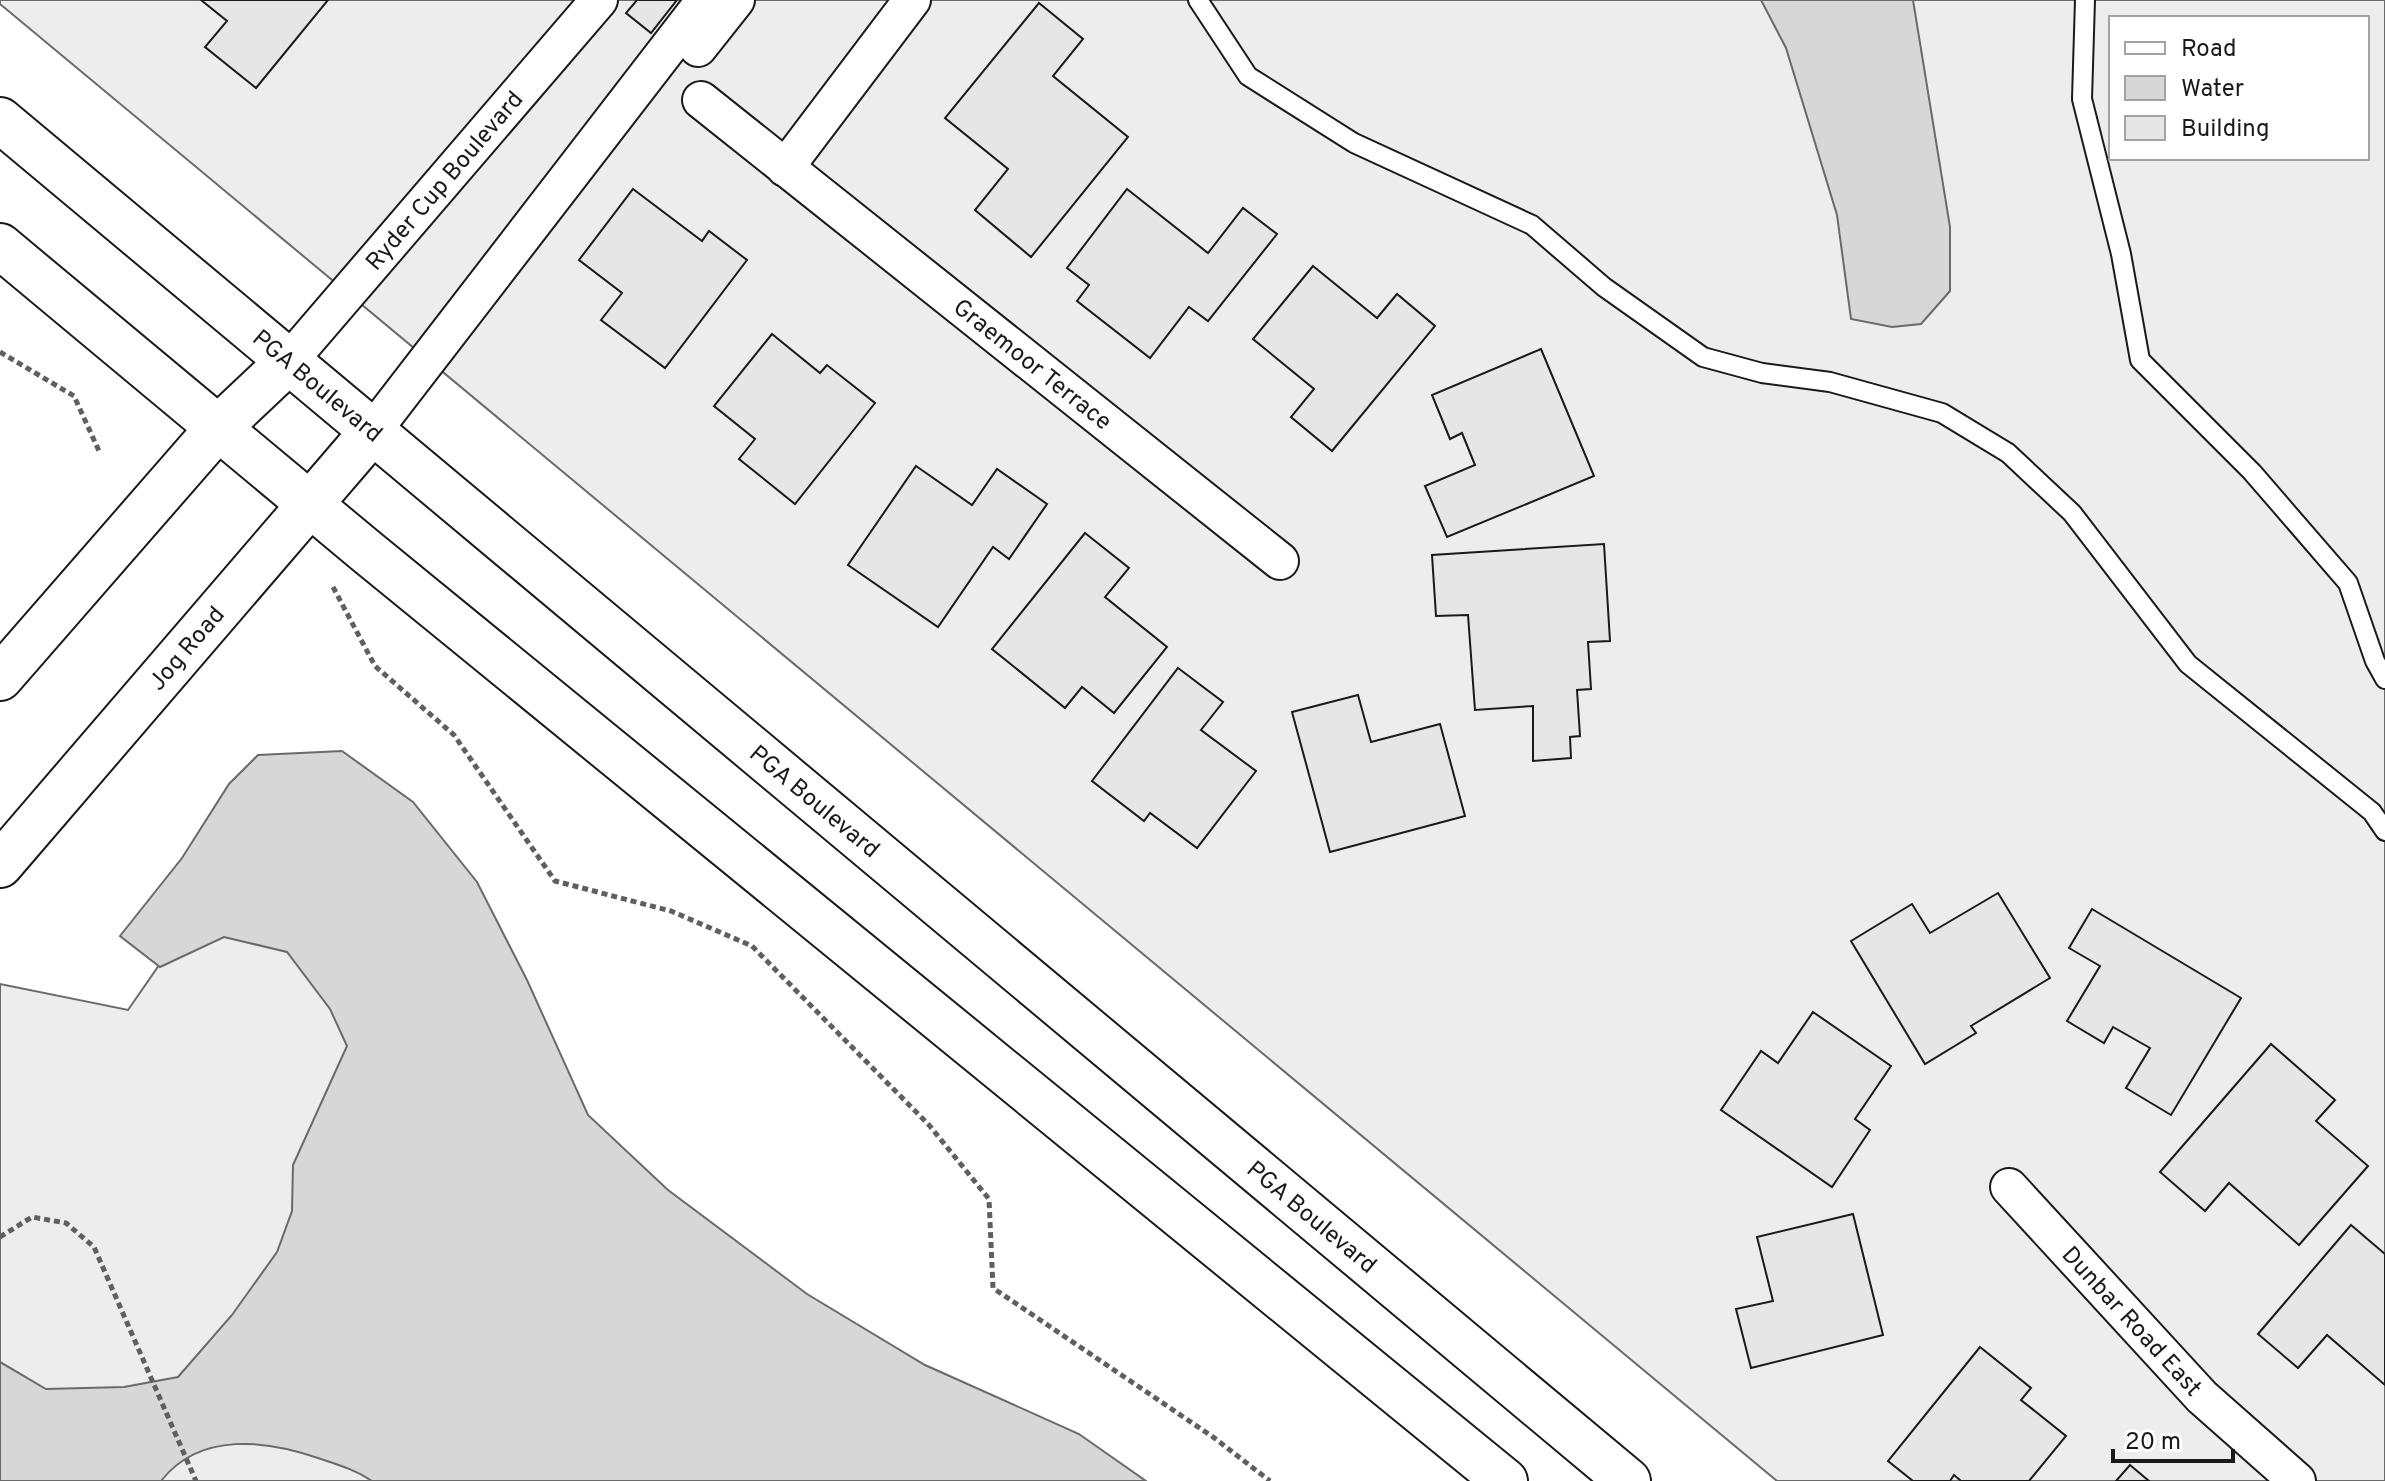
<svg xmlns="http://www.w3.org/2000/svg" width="2385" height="1481" font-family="Overpass,sans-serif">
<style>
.built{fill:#ededed;stroke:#6a6a6a;stroke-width:2;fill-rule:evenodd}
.water{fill:#d7d7d7;stroke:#6a6a6a;stroke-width:2}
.building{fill:#e6e6e6;stroke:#1a1a1a;stroke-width:2}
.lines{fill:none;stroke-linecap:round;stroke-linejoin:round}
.lane-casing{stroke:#1a1a1a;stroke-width:22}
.street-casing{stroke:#1a1a1a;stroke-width:40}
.secondary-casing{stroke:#1a1a1a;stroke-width:48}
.primary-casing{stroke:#1a1a1a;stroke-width:48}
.path{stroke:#5f5f5f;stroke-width:5;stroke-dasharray:6 4;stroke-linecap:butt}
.lane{stroke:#fff;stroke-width:18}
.street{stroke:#fff;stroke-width:36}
.secondary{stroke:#fff;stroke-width:44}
.primary{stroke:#fff;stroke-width:44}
.labels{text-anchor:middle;stroke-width:6;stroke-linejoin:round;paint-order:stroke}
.street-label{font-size:24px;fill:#1a1a1a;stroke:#fff}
</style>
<rect width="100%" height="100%" fill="#fff"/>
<g class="built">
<path d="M0 0H2385V1481H1777L0 4ZM2111 18H2367V158H2111Z"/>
<polygon points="200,906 351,952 906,1481 0,1481 0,984 128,1010"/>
</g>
<g class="water">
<polygon points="1761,0 1913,0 1950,227 1950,291 1921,324 1892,327 1851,319 1837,215 1786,48"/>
<path d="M342 751 413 802 477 882 527 980 588 1115 668 1190 807 1294 925 1365 1079 1434 1146 1481H372C356 1470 339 1465 321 1459 267 1440 200 1431 161 1481H0V1362L46 1389 124 1387 178 1377 232 1315 277 1252 292 1211 293 1165 347 1046 330 1009 287 952 224 937 160 967 120 936 182 858 229 784 258 755Z"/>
</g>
<g class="building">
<polygon points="201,0 328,0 256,88 205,47 227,21"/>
<polygon points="637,0 677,0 651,33 626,13"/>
<polygon points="1039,3 1083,39 1053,76 1128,137 1031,257 975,210 1008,169 945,118"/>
<polygon points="633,189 702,241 709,231 747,260 665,368 601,320 622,293 579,260"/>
<polygon points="1127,189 1208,253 1243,208 1277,234 1208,321 1189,307 1150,358 1077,301 1089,285 1067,268"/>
<polygon points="1313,266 1377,318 1397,294 1435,326 1332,451 1291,417 1314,389 1253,339"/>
<polygon points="772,334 820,373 827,365 875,403 795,504 739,459 755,439 714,406"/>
<polygon points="1541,349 1594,476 1447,537 1425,486 1475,465 1462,433 1450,439 1432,395"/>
<polygon points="916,466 972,505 997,469 1047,504 1009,559 993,547 938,627 848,565"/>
<polygon points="1085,533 1129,568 1105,597 1167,647 1114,713 1082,687 1065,708 992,649"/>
<polygon points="1604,544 1610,641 1588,642 1591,689 1577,690 1580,736 1570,737 1571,758 1533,761 1533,706 1475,710 1468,615 1436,616 1432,555"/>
<polygon points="1178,668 1223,702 1201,730 1256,771 1197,848 1150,813 1144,821 1092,781"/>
<polygon points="1358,695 1371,742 1440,724 1465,816 1330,852 1292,712"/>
<polygon points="1998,893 2050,978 1971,1026 1976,1033 1925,1064 1851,941 1912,904 1930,933"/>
<polygon points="2092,909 2241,998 2171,1115 2126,1088 2150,1048 2113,1027 2104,1043 2067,1021 2100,966 2069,948"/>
<polygon points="1813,1012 1891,1066 1855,1119 1870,1130 1832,1187 1721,1110 1761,1051 1778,1063"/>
<polygon points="2271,1044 2335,1100 2316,1121 2368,1166 2299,1245 2229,1183 2205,1211 2160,1172"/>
<polygon points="1853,1214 1883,1335 1751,1368 1736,1309 1773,1301 1757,1237"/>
<polygon points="2351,1225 2385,1254 2385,1385 2327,1335 2298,1368 2258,1334"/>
<polygon points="1980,1347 2031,1388 2021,1400 2066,1436 2029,1481 1961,1481 1954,1475 1950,1481 1913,1481 1888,1461"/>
<polygon points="2130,1465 2149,1481 2116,1481"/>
</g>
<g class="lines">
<defs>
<g id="lane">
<polyline points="1198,0 1248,76 1354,143 1532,225 1604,287 1703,357 1762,373 1830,382 1942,413 2008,453 2072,513 2188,664 2372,812 2385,831"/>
<polyline points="2085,0 2082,99 2121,254 2140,360 2252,472 2348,583 2375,661 2385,679"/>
</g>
<g id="street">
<polyline points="698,48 736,0"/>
<path id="s1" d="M701 100 1280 561"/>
<polyline points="785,168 912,0"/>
<path id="s2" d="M289 361 599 0"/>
<polyline points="372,432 705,0"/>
<path id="s3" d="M2009 1187 2202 1397 2297 1481"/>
</g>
<g id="secondary">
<polyline points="0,678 217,429 289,361"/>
<path id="s4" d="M0 865 372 432"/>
</g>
<g id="primary">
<path id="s5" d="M0 120 1628 1481"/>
<polyline points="0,246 366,551 1505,1481"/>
</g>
</defs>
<use href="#lane" class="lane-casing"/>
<use href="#street" class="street-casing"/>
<use href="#secondary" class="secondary-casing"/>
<use href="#primary" class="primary-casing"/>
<g class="path">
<polyline points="0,352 74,396 99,451"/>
<polyline points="333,587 375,666 454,735 555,881 671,911 752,946 929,1125 989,1199 993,1288 1213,1437 1270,1481"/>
<polyline points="0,1237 32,1217 66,1223 94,1247 196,1481"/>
</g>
<use href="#lane" class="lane"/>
<use href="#street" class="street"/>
<use href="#secondary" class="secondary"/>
<use href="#primary" class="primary"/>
</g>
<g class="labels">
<g class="street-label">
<text dy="8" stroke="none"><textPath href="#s2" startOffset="238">Ryder Cup Boulevard</textPath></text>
<text dy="8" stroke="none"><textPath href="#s1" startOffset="424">Graemoor Terrace</textPath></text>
<text dy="8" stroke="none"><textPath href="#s5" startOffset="414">PGA Boulevard</textPath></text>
<text dy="8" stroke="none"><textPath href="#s4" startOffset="286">Jog Road</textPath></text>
<text dy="8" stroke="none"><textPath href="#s5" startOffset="1062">PGA Boulevard</textPath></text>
<text dy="8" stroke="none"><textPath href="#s5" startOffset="1710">PGA Boulevard</textPath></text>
<text dy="8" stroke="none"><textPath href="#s3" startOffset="182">Dunbar Road East</textPath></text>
</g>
</g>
<rect x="2109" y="16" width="260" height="144" fill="#ffffff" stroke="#a3a3a3" stroke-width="2"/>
<rect x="2125" y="42" width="40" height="12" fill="#ffffff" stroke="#a3a3a3" stroke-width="2"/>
<text x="2181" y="56" font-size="24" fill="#1a1a1a">Road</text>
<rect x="2125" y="76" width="40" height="24" fill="#d7d7d7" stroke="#a3a3a3" stroke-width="2"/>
<text x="2181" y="96" font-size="24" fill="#1a1a1a">Water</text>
<rect x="2125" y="116" width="40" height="24" fill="#e6e6e6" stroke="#a3a3a3" stroke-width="2"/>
<text x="2181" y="136" font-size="24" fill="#1a1a1a">Building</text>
<path d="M2113 1449v12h120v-12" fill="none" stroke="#1a1a1a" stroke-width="4"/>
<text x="2125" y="1449" font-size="24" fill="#1a1a1a" stroke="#ffffff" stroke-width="6" paint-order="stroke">20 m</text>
</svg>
